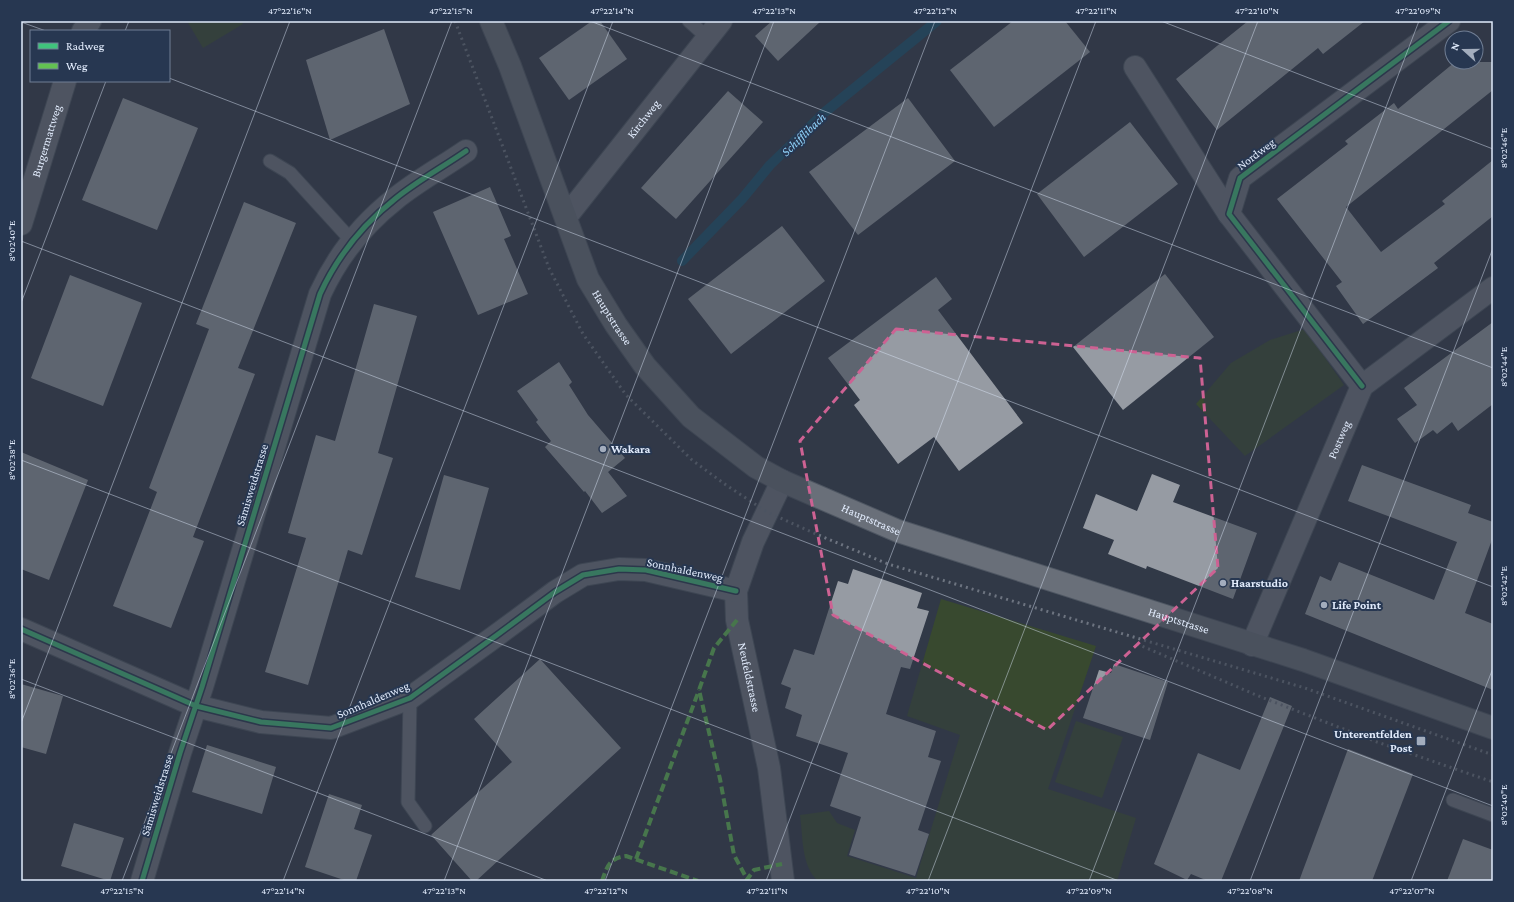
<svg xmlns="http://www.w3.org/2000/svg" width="1514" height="902" font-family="'Crimson Pro',serif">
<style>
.green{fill:#38492f}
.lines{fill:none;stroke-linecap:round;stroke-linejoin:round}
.stream{stroke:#18506d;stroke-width:10}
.building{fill:#969ba3}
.service-casing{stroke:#4e5662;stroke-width:15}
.minor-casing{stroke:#4e5662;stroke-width:24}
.secondary-casing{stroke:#4e5662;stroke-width:24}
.service{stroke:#717782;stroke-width:13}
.minor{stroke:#717782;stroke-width:22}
.secondary{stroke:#696f79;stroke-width:22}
.rail{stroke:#6d7480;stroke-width:3;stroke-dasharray:2 4;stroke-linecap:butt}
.quiet{stroke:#63c152;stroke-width:4;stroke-dasharray:8 4;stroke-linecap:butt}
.cycleway-casing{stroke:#273751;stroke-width:8}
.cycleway{stroke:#40c37c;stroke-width:5}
.marked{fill:none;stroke:#cd6293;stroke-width:3;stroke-dasharray:8 5;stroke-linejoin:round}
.ticks{fill:none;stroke:#e1ebfc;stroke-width:1;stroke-opacity:0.45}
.poi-dot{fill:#a3adbd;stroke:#273751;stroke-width:1.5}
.labels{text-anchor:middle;stroke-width:4;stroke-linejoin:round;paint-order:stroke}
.street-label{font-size:12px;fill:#e1ebfc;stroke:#273751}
.poi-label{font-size:12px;font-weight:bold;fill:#e1ebfc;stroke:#273751;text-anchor:start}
.water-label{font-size:13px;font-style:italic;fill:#8fd1f9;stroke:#273751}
.neatline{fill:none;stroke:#e1ebfc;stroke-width:1.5}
.ticks-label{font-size:10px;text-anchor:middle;fill:#e1ebfc}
</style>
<rect width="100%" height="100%" fill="#313947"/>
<g class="green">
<polygon points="187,21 241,21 243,24 203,48"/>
<polygon points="1305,329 1344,385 1245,456 1196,404 1231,363 1270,340"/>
<path d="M941 599 1096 646 1048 789 1136 818 1117 881H818C801 866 803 836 800 815L829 811 837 823 855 830 847 856 916 878 960 735 907 716Z"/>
<polygon points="1076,721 1123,737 1102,798 1055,782"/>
</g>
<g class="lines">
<polyline class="stream" points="682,261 742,199 770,165 825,112 937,21"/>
</g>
<g class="building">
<polygon points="592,21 600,21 627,59 569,100 539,58"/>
<polygon points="772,21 821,21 778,61 755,36"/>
<polygon points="1013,21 1065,21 1090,52 994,127 950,70"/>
<polygon points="1248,21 1365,21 1323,54 1318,48 1217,130 1176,79"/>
<polygon points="384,29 410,104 330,140 306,60"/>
<polygon points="1455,62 1493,62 1493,90 1346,207 1381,252 1445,204 1442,201 1493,160 1493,216 1434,263 1438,268 1363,324 1336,286 1342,282 1277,199 1348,144 1345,141 1394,103 1398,109"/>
<polygon points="728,91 763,122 676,219 641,188"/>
<polygon points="123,98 198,128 157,230 82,200"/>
<polygon points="908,98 955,161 858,235 809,172"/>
<polygon points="1130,122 1178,184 1084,257 1037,194"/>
<polygon points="490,187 511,236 504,239 528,294 478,315 433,212"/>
<polygon points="244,202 296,223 238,368 255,374 193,537 204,541 171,628 113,606 157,492 149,488 209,329 196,324"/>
<polygon points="782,226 825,281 731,354 688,299"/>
<polygon points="1165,274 1214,337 1123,410 1073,347"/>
<polygon points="70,275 142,303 103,406 31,378"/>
<polygon points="936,277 952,299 938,310 1023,423 959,471 934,437 898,464 854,405 860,400 828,358"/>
<polygon points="374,304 417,316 378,453 393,458 362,555 348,550 308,685 265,672 306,538 288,533 316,435 335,441"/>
<polygon points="1493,322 1493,404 1458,431 1452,422 1437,434 1433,430 1415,443 1397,419 1417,405 1404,388"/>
<polygon points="559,362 572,382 569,385 588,415 625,458 608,472 627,496 602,513 585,491 584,492 545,447 551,441 536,422 538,420 517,391"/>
<polygon points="21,452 88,480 49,580 21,569"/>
<polygon points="1362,465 1471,505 1468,513 1493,522 1493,537 1465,613 1493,624 1493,690 1305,614 1320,576 1331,581 1339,562 1434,600 1457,542 1348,501"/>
<polygon points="1152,474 1180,485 1173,502 1257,533 1233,599 1147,566 1146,569 1108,554 1114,540 1083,528 1096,494 1137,511"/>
<polygon points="444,475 489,488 460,590 415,577"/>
<polygon points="853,569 922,593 917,608 929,611 910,669 901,667 886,714 936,731 928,757 941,761 918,830 929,834 915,876 849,855 861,817 830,806 848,753 796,736 802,715 785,708 791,688 781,684 794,649 814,655 838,581 848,584"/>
<polygon points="540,659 621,748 476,881 472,881 431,835 512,762 474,719"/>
<polygon points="1114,664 1168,682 1150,740 1083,718 1099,670 1111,673"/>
<polygon points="21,684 63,696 46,754 21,747"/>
<polygon points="1270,697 1292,706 1221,881 1208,881 1191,874 1187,880 1154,864 1198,753 1240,770"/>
<polygon points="207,745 276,767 262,814 192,792"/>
<polygon points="1348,749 1413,774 1372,881 1299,881"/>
<polygon points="329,794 362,805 354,829 372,835 356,881 347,881 305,867"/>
<polygon points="74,823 124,838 110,881 61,866"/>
<polygon points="1463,839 1493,850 1493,881 1447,881"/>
</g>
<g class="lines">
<defs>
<g id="service">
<polyline points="689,21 708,38"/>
<polyline points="270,161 290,173 352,241"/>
<polyline points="410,698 408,802 425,826"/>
<polyline points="1453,800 1493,815"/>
</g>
<g id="minor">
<polyline points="83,31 90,21"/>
<polyline points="1135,67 1229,214"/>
<path id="s1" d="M566 217 721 21"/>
<path id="s2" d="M21 224 65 81"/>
<polyline points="1362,386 1229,214 1240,178 1449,21"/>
<path id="s3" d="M782 481 753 542 736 591 737 620 769 768 783 881"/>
<polyline points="21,629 196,706 261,722 331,728 410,698 497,635 555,592 583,575 619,569 646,570 736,591"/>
<path id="s4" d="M1252 645 1362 386 1493 288"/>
<path d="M142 881 180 753 202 687 320 294C337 257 362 225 395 199 417 181 443 167 466 151"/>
</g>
<g id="secondary">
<path id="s5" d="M491 21 510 66 588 279 616 325 645 366 691 417 756 467 782 481 898 531 1303 660 1493 728"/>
</g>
</defs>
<use href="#service" class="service-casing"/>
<use href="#minor" class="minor-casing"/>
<use href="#secondary" class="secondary-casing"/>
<use href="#service" class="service"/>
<use href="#minor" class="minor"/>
<use href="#secondary" class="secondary"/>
<g class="rail">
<polyline points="455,21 549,268 583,334 626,395 692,460 726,485 767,512 816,534 888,564 1305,688 1493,755"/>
<polyline points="1137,644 1261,697 1377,742 1493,782"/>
</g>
<g class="quiet">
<polyline points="737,620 714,648 699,690 720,779 734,855 747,879"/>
<polyline points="636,859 699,690"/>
<path d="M602 881C607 867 609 858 626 856L698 881"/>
<polyline points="746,881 754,870 782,864"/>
</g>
<defs>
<g id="cycleway">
<polyline points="1362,386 1229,214 1240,178 1449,21"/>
<polyline points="21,629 196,706 261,722 331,728 410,698 497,635 555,592 583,575 619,569 646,570 736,591"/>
<path d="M142 881 180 753 202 687 320 294C337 257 362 225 395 199 417 181 443 167 466 151"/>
</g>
</defs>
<use href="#cycleway" class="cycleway-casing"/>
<use href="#cycleway" class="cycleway"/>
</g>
<path d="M0 0H1514V902H0ZM896 329 1200 358 1218 568 1047 730 833 615 800 441Z" fill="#313947" fill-opacity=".55" fill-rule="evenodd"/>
<path class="marked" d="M896 329 1200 358 1218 568 1047 730 833 615 800 441Z"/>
<path class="ticks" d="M590 21 1493 368M1161 21 1493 149M21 22 46 31M125 31 129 21M169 78 1493 587M21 241 1493 806M21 303 106 81M21 460 1119 881M21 679 548 881M21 723 290 21M122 881 452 21M283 881 613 21M444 881 774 21M605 881 935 21M766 881 1096 21M928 881 1258 21M1089 881 1419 21M1250 881 1493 248M1411 881 1493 668"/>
<g class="poi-dot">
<circle cx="603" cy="449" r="4"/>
<circle cx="1223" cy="583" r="4"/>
<circle cx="1324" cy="605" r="4"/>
<rect x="1416" y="736" width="10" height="10" rx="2"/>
</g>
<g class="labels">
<g class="street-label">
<text dy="4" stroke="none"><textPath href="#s1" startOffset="125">Kirchweg</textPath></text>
<text dy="4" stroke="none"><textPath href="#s2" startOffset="87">Burgermattweg</textPath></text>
<text transform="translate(1256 154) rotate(-37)" y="4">Nordweg</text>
<text dy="4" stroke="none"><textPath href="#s5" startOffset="321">Hauptstrasse</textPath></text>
<text dy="4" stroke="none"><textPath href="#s4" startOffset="223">Postweg</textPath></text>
<text transform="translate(252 485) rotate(-73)" y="4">Sämisweidstrasse</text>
<text dy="4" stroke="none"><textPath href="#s5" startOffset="657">Hauptstrasse</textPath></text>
<text transform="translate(685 570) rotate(12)" y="4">Sonnhaldenweg</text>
<text dy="4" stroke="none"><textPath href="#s5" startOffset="981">Hauptstrasse</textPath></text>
<text dy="4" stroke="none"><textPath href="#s3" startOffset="207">Neufeldstrasse</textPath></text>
<text transform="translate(373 700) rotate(-23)" y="4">Sonnhaldenweg</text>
<text transform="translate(157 795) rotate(-73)" y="4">Sämisweidstrasse</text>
</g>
<g class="poi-label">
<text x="611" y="453">Wakara</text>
<text x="1231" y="587">Haarstudio</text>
<text x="1332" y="609">Life Point</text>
<text x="1412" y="738" text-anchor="end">Unterentfelden<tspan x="1412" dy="14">Post</tspan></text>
</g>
<g class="water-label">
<text transform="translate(803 134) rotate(-44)" y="5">Schifflibach</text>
</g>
</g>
<rect width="1514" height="902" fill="none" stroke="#273751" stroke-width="44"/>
<rect x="30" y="30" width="140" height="52" fill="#273751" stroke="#717f95"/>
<rect x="38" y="43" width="20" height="6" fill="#40c37c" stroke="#717f95"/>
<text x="66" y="50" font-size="12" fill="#e1ebfc">Radweg</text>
<rect x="38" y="63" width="20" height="6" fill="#63c152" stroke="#717f95"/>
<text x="66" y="70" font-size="12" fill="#e1ebfc">Weg</text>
<g transform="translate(1464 50) rotate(291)"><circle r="19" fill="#273751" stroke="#717f95"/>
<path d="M0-3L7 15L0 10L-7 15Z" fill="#a3adbd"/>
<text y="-6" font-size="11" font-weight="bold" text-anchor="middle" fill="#e1ebfc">N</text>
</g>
<rect x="22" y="22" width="1470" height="858" class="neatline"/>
<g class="ticks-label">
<text x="290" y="14">47°22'16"N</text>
<text x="451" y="14">47°22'15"N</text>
<text x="612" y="14">47°22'14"N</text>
<text x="774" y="14">47°22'13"N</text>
<text x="935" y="14">47°22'12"N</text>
<text x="1096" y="14">47°22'11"N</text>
<text x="1257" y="14">47°22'10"N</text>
<text x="1418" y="14">47°22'09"N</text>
<text transform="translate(1503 148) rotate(-90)" y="4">8°02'46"E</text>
<text transform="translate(11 241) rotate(-90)" y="4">8°02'40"E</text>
<text transform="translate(1503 367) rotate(-90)" y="4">8°02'44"E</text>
<text transform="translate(11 460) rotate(-90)" y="4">8°02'38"E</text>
<text transform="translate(1503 586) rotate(-90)" y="4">8°02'42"E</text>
<text transform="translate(11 679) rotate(-90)" y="4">8°02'36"E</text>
<text transform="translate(1503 805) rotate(-90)" y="4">8°02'40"E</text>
<text x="122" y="894">47°22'15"N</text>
<text x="283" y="894">47°22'14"N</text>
<text x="444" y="894">47°22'13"N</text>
<text x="606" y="894">47°22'12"N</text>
<text x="767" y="894">47°22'11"N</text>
<text x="928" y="894">47°22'10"N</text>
<text x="1089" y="894">47°22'09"N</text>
<text x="1250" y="894">47°22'08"N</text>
<text x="1412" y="894">47°22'07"N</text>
</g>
</svg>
